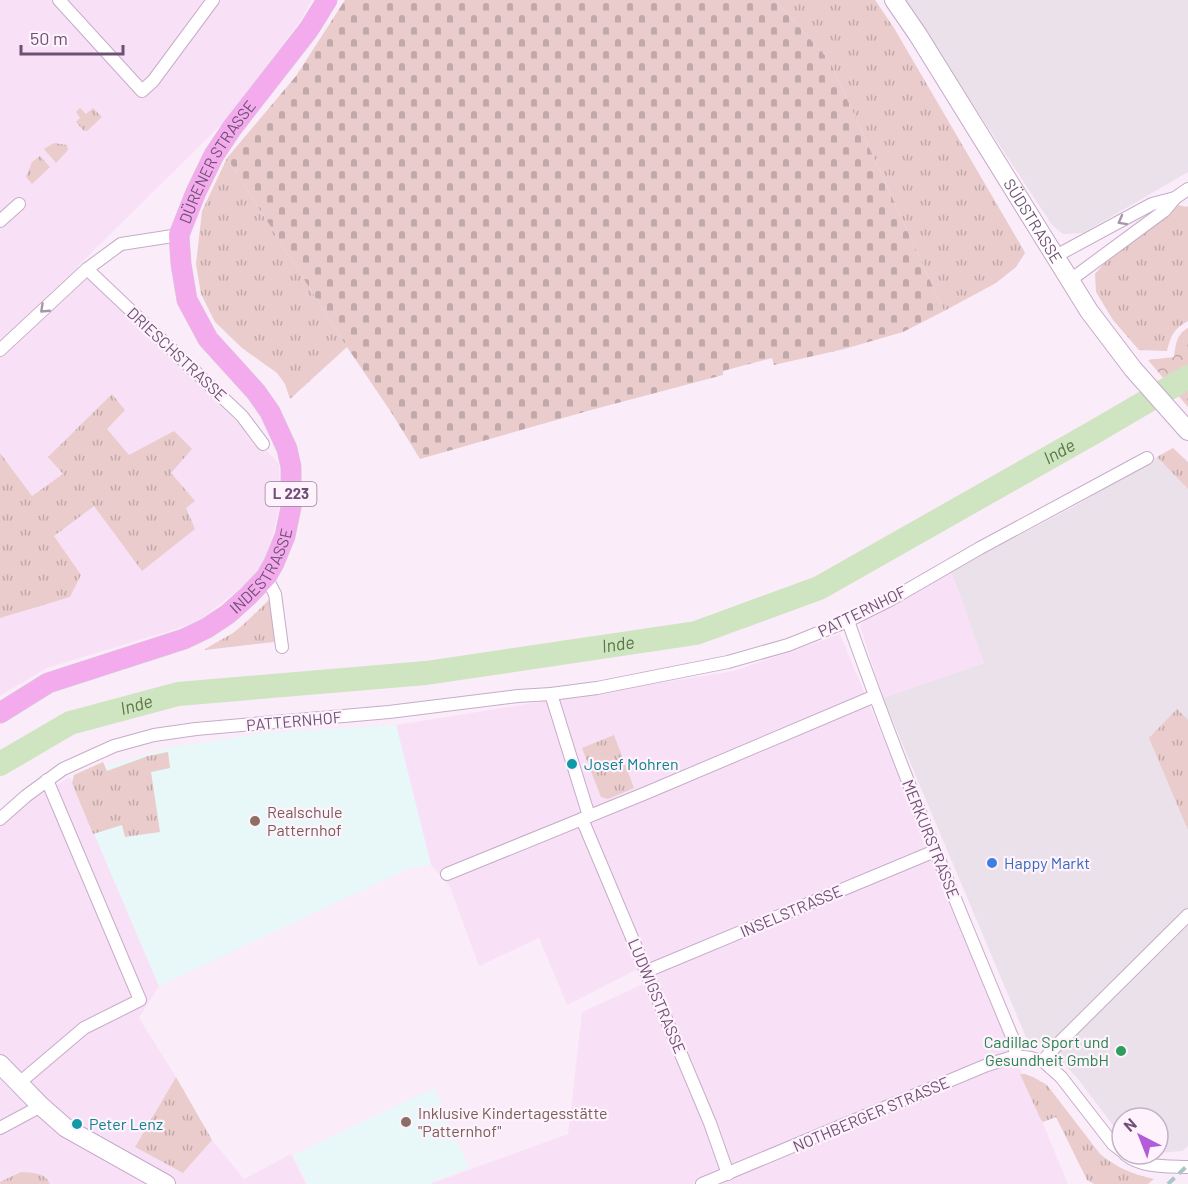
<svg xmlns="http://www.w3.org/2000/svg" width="1188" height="1184" font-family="Barlow,sans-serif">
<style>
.residential{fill:#f8e1f7}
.industrial{fill:#eae1eb}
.education{fill:#e8f7f8}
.grass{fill:url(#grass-tufts)}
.forest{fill:url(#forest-crowns)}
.cemetery{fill:url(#cemetery-stones)}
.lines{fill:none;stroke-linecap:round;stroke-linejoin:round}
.river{stroke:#cfe4c1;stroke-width:24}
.street-casing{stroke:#c6acc8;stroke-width:14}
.secondary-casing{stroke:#c6a9c9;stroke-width:20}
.primary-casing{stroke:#d4cad6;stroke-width:21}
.street{stroke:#fff;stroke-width:12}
.secondary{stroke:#fff;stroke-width:18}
.primary{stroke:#f4abed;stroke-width:20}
.rail{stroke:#aac6c6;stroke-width:4;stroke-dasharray:9 6;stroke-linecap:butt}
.oneway{stroke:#a996ac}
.culture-dot{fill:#0f9aa8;stroke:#fef2fd;stroke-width:2}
.education-dot{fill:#8d6e63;stroke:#fef2fd;stroke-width:2}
.shop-dot{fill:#3f7fe0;stroke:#fef2fd;stroke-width:2}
.leisure-dot{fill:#2e9e5b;stroke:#fef2fd;stroke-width:2}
.labels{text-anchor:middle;stroke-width:4.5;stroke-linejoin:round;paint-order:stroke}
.shield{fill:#fef2fd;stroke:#9a819e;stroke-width:1.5}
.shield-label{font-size:15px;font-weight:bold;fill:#6f5075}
.street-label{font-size:16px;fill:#6f5075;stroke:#fef2fd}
.culture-label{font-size:16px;fill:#0d838f;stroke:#fef2fd;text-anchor:start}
.education-label{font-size:16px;fill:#785e54;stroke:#fef2fd;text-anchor:start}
.shop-label{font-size:16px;fill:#366cbe;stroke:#fef2fd;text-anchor:start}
.leisure-label{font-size:16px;fill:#27864d;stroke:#fef2fd;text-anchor:end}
.water-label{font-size:18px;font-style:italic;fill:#587844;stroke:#fef2fd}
</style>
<defs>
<pattern id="grass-tufts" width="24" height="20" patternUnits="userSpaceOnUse" patternTransform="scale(1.5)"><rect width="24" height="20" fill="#e9cccb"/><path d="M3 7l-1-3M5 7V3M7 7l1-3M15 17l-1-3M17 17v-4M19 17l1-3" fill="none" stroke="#c1a8a9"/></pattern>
<pattern id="forest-crowns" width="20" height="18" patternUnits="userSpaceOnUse" patternTransform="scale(1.5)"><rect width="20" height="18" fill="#e9cccb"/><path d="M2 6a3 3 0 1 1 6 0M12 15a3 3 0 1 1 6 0" fill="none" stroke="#c1a8a9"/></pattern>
<pattern id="cemetery-stones" width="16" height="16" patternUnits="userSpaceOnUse" patternTransform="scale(1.5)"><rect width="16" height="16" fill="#e9cccb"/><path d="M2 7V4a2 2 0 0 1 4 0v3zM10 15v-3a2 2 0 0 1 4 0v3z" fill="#c1a8a9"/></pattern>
</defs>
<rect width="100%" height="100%" fill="#fbecfa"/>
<g class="residential">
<polygon points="0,0 312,0 299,23 226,120 78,266 279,463 280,505 267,559 243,586 201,619 179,628 47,668 0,696"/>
<polygon points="951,571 984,663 883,698 860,626 867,617"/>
<polygon points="840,634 1068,1184 430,1184 568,1134 582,1012 643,984 636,970 567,1005 539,938 479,966 450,887 431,865 396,725 734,671"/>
<polygon points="70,777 159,986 139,1018 176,1077 135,1147 183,1173 212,1140 244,1179 291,1154 306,1184 0,1184 0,827 30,801"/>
</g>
<g class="industrial">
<polygon points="904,0 1188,0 1188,172 1083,233 1063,234 1052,225"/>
<polygon points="1157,457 1188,489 1188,1146 1182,1151 1158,1153 1158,1118 1122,1118 1122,1137 1078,1079 1050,1049 1028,1042 883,698 984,663 951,571 1073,507"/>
</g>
<g class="education">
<polygon points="396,725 431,865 410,868 159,986 70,777 172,747 262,733"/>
<polygon points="434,1088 469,1168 427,1184 308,1184 293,1155"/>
</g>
<g class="grass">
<polygon points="775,0 875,0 894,28 1023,249 1025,253 1016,267 996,283 944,311 829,60"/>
<polygon points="80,108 86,114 93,108 102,117 87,131 84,131 76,122 80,118 76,112"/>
<polygon points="54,143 67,145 68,150 56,163 44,149"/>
<polygon points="40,156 50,167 32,184 26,177 32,162"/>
<polygon points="227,158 347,347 290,399 285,384 277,373 242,348 215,322 201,294 196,264 202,211"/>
<path d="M1177 205 1187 207 1188 206V321C1174 329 1171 335 1167 351L1139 350 1113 320 1096 292 1095 274 1108 259Z"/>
<polygon points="112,394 125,410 107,429 129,455 174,431 192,449 171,473 195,501 186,508 195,529 142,571 94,506 54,536 81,575 70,597 0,618 0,453 32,496 63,474 48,457"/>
<polygon points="1173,448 1188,462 1188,489 1157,457"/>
<polygon points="270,599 276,639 274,642 205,650 205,649 233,633 244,624"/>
<polygon points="1177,709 1188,720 1188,830 1149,738"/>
<polygon points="614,735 634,788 608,799 601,797 582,748"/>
<polygon points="168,752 170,768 151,772 160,832 125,837 122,825 93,834 72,783 74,775 103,762 107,771 148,756"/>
<path d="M1020 1074H1025L1033 1077 1047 1085 1100 1154C1117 1168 1132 1174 1154 1179L1148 1184H1094L1087 1180 1056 1117 1043 1122 1041 1120Z"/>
<polygon points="176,1077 212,1140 183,1173 135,1147"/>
<path d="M21 1172C32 1173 45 1172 50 1184H0V1182Z"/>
</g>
<path class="forest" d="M1188 328V407L1148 360 1174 357C1176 344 1176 335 1188 328Z"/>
<polygon class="cemetery" points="345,0 775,0 829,60 944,311 903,332 844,349 774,365 772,358 723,371 723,375 591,410 420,459 391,412 347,347 227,158 296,76"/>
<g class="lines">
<path class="river" id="s1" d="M0 764 70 723 178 694 426 673 696 633 819 588 1096 431 1188 377"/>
<defs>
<g id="street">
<polyline points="59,0 142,91 153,81 213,0"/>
<polyline points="0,221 19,204"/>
<polyline points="1054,257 1152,204 1175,198"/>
<polyline points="87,269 242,416 263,444"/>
<polyline points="1069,281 1164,211 1175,198 1188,189"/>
<polyline points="0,350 87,269 121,244 179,235"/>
<polyline points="266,577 275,594 282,647"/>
<path d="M848 621C898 762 955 900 1013 1039L1016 1056"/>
<polyline points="551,694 589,816"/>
<polyline points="0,819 26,796 63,769 114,746 154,735 196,729 389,712 518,696 551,694 597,688 728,662 788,645 848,621 890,600 980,548 1147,458"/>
<polyline points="582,819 710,1123 728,1174"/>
<polyline points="447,874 646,793 875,696"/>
<polyline points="647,971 935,851"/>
<polyline points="1043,1061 1054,1048 1188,915"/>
<polyline points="18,1084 84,1028 140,1000 47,780"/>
<polyline points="0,1128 41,1106"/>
<path d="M1125 1154C1142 1168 1167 1166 1188 1167"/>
<polyline points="702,1184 987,1065 1016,1056 1031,1058 1043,1061 1061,1077 1113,1144 1122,1151"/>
</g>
<g id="secondary">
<path id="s2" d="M894 0 918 35 1089 311 1133 369 1188 431"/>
<polyline points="0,1064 41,1106 66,1128 166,1184"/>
</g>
<g id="primary">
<path id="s3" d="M0 713 48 683 184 639 207 628 228 614 249 595 266 577 274 563 285 536 291 507V467L287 449 270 412 256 392 208 339 187 300 181 264 179 235 196 192 214 155 232 128 309 29 327 0"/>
</g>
</defs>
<use href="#street" class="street-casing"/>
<use href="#secondary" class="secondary-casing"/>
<use href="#primary" class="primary-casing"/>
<use href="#street" class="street"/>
<use href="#secondary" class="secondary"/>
<use href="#primary" class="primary"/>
<polyline class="rail" points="1168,1184 1188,1165"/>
</g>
<defs><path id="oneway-chevron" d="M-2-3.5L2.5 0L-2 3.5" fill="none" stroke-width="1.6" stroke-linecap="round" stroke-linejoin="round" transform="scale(1.5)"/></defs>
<g class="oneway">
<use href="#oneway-chevron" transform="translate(1122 221) rotate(151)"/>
<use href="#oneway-chevron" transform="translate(44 309) rotate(137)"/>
</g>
<g class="culture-dot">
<circle cx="572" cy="764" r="6"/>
<circle cx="77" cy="1124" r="6"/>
</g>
<g class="education-dot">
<circle cx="255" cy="821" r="6"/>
<circle cx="406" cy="1122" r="6"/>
</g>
<circle class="shop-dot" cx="992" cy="863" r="6"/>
<circle class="leisure-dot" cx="1121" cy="1051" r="6"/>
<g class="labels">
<rect class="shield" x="265.5" y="482" width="51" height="24" rx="4.5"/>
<g class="shield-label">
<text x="291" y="499">L 223</text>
</g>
<g class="street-label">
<text dy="6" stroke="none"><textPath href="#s3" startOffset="766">DÜRENER STRASSE</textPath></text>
<text dy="6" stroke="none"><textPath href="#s2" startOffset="261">SÜDSTRASSE</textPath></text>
<text transform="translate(177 354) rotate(43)" y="6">DRIESCHSTRASSE</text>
<text dy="6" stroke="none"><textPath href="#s3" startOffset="306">INDESTRASSE</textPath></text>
<text transform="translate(862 611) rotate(-26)" y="6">PATTERNHOF</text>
<text transform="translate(294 721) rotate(-5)" y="6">PATTERNHOF</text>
<text transform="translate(931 839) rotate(68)" y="6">MERKURSTRASSE</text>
<text transform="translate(791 911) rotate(-23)" y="6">INSELSTRASSE</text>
<text transform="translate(657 996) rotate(67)" y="6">LUDWIGSTRASSE</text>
<text transform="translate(871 1114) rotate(-23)" y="6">NOTHBERGER STRASSE</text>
</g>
<g class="culture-label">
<text x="584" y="770">Josef Mohren</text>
<text x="89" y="1130">Peter Lenz</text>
</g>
<g class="education-label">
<text x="267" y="818">Realschule<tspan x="267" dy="18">Patternhof</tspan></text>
<text x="418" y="1119">Inklusive Kindertagesstätte<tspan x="418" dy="18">"Patternhof"</tspan></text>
</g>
<g class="shop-label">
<text x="1004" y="869">Happy Markt</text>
</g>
<g class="leisure-label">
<text x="1109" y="1048">Cadillac Sport und<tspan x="1109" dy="18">Gesundheit GmbH</tspan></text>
</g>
<g class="water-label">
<text dy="6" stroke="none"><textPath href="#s1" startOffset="1122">Inde</textPath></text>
<text dy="6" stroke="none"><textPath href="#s1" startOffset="636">Inde</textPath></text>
<text dy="6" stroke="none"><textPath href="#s1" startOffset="150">Inde</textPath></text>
</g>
</g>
<g transform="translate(1140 1136) rotate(318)"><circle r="28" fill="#fef2fd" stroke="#c5b1c7" stroke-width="1.5"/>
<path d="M0-4.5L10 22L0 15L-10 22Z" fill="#b35cda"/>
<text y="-9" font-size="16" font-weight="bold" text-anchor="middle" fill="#6f5075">N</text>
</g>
<path d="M21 45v9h102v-9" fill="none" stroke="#6f5075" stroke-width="3"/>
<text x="30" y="45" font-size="18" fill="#6f5075" stroke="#fef2fd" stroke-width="4.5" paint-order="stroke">50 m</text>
</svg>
